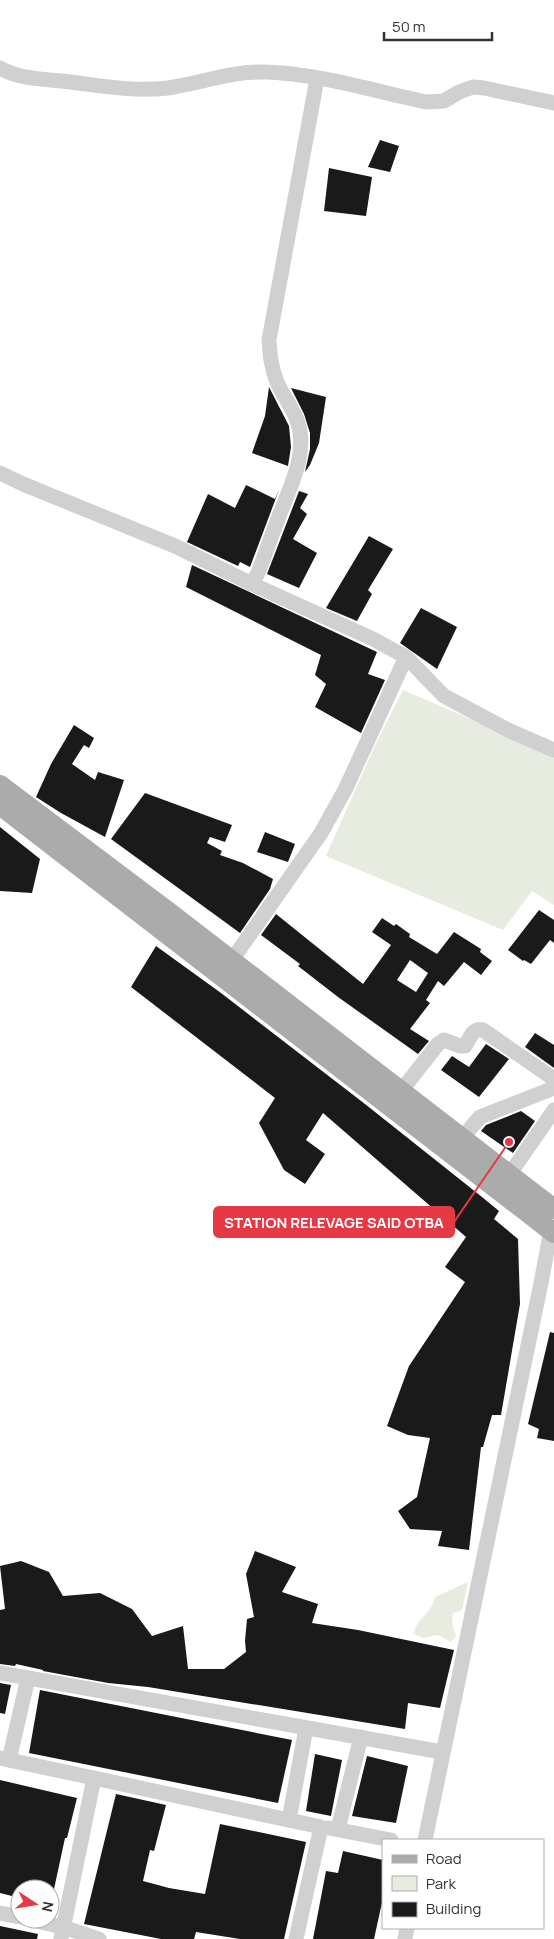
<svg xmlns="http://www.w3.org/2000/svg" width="554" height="1939" font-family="Manrope,sans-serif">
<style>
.green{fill:#e6ecdf}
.building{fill:#1a1a1a;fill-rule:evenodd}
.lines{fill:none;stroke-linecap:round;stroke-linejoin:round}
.minor{stroke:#d0d0d0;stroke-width:15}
.major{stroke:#ababab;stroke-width:20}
.leader{fill:none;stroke:#e63946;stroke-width:2}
.callout-dot{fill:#e63946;stroke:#fff;stroke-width:2}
.callout{fill:#e63946;stroke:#e63946;stroke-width:2}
.callout-label{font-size:15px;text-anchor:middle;font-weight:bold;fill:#fff}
</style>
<rect width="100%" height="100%" fill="#fff"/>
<g class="green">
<polygon points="403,690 554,755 554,905 532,891 503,930 326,856 377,741"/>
<path d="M468 1582 462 1610 453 1613 452 1623 456 1636 451 1642 438 1635 423 1638 414 1634C417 1618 431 1614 435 1597Z"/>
</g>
<g class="building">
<polygon points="380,140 399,146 390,172 368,167"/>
<polygon points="329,168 372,177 366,216 324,211"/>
<polygon points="269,387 289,426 291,447 288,466 252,453 265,416"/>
<polygon points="291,388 326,397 319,443 310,465 305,472 310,449 310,433 304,414"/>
<polygon points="246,485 275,499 279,490 250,567 240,562 238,566 187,542 208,494 235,508"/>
<polygon points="299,491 308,494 300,508 307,514 293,539 317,553 299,588 267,574"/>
<polygon points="369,536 393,549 368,590 372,594 357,621 326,608"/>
<polygon points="192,565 377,652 368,674 385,680 361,733 315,707 326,684 315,675 321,655 186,587"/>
<polygon points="421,608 457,627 437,669 400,643"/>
<polygon points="74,725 94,738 89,748 84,745 72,764 95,780 98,772 124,780 105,837 61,813 36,797 51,764"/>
<polygon points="145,793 232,825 225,842 210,837 207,843 222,851 220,855 243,863 273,879 270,889 240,933 111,839"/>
<polygon points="0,827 40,859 32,893 0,891"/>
<polygon points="265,832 295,844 288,862 257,852"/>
<polygon points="539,910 554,920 554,943 550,940 531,964 524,960 523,961 508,950"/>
<path d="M276 914 363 984 391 945 372 932 382 918 394 926 396 924 410 934 409 937 437 954 454 932 481 949 480 952 492 961 481 975 464 962 444 986 438 981 426 1000 430 1003 410 1029 429 1041 418 1054 338 997 298 966 300 964 261 935ZM410 960 428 973 416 992 397 980Z"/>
<polygon points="156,946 221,993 365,1104 482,1197 499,1211 494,1219 518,1239 520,1304 501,1415 492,1415 483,1447 481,1447 469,1550 438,1546 442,1531 410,1529 398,1511 417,1497 430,1438 408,1435 387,1426 409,1366 465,1282 445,1267 466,1237 323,1113 306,1140 325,1154 305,1184 284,1170 259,1123 275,1098 131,987"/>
<polygon points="535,1033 554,1045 554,1068 525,1047"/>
<polygon points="486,1044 509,1059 479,1097 441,1070 452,1056 469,1067"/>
<polygon points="521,1111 535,1121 513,1153 481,1131 486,1125"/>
<polygon points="550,1332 554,1333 554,1441 537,1438 539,1429 528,1424"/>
<polygon points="255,1551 296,1567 282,1592 318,1604 312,1623 358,1630 454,1650 440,1708 408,1703 405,1729 148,1687 108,1683 43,1671 43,1670 16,1664 15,1666 0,1664 0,1610 5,1609 0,1566 21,1561 49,1572 63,1596 100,1593 132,1609 152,1636 183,1626 188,1669 224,1669 246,1652 245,1641 247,1619 254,1617 246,1574"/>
<polygon points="0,1683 11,1685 5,1714 0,1713"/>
<polygon points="40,1690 292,1740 278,1803 29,1753"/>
<polygon points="315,1754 342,1760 331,1816 306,1811"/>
<polygon points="367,1756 408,1766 396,1823 352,1816"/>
<polygon points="0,1780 77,1798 67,1838 65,1838 54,1889 20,1889 20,1898 0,1893"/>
<polygon points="116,1794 166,1805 154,1851 150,1850 143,1881 169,1888 205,1894 220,1824 306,1842 284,1939 240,1939 196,1932 194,1939 161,1939 84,1924"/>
<polygon points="343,1851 383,1860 383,1898 374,1939 313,1939 326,1871 338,1873"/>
<polygon points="0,1926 38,1934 37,1939 0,1939"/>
</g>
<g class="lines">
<g class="minor">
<path d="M0 68C20 80 47 79 70 82 102 86 136 92 168 88 201 83 232 71 266 72 320 74 374 91 426 102L444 101 459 92 473 87 484 88 554 103"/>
<polyline points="0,473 23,484 175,546 252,584 373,639 406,657 444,696 510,731 554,750"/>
<path d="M252 584 258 573C265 555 271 537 278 519 289 489 308 455 298 423 293 408 283 396 277 382 271 368 270 354 269 340L317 79"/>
<polyline points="232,960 321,833 345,790 406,657"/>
<path d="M401 1091 438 1044 444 1040 460 1046H465C470 1038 473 1027 483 1030L554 1079"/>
<polyline points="462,1138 480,1117 554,1088"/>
<polyline points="509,1175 554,1110"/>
<polyline points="0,1673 442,1752"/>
<polyline points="0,1758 94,1778"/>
<polyline points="9,1760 28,1678"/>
<polyline points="289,1820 306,1728"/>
<polyline points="329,1828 391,1840"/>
<polyline points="338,1829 361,1737"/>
<polyline points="425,1840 541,1283 551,1230"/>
<polyline points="0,1913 20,1917"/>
<polyline points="27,1919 63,1927 99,1939"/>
<polyline points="61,1939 94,1778 321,1827 296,1939"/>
<polyline points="405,1939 407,1928"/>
</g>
<g class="major">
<polyline points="0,785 170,913 554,1209"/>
<polyline points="0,805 554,1233"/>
</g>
</g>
<path class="leader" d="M509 1142L454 1222"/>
<circle class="callout-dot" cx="509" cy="1142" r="5"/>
<rect class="callout" x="214" y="1207" width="240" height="30" rx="5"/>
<g class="callout-label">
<text x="334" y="1228">STATION RELEVAGE SAID OTBA</text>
</g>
<rect x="382" y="1839" width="162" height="90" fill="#ffffff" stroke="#adadad"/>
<rect x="392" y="1855" width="25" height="8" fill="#ababab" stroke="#adadad"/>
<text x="426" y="1864" font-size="15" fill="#333333">Road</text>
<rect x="392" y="1876" width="25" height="15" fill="#e6ecdf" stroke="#adadad"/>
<text x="426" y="1889" font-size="15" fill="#333333">Park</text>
<rect x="392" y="1902" width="25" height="15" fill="#1a1a1a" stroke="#adadad"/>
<text x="426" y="1914" font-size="15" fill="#333333">Building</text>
<g transform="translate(35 1904) rotate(102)"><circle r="24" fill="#ffffff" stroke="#adadad"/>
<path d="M0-4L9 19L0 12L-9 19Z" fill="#e63946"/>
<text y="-8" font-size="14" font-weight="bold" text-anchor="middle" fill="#333333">N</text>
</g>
<path d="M384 32v8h108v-8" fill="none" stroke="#333333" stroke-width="2.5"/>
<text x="392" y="32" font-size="15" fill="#333333" stroke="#ffffff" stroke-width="4" paint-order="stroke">50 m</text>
</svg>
